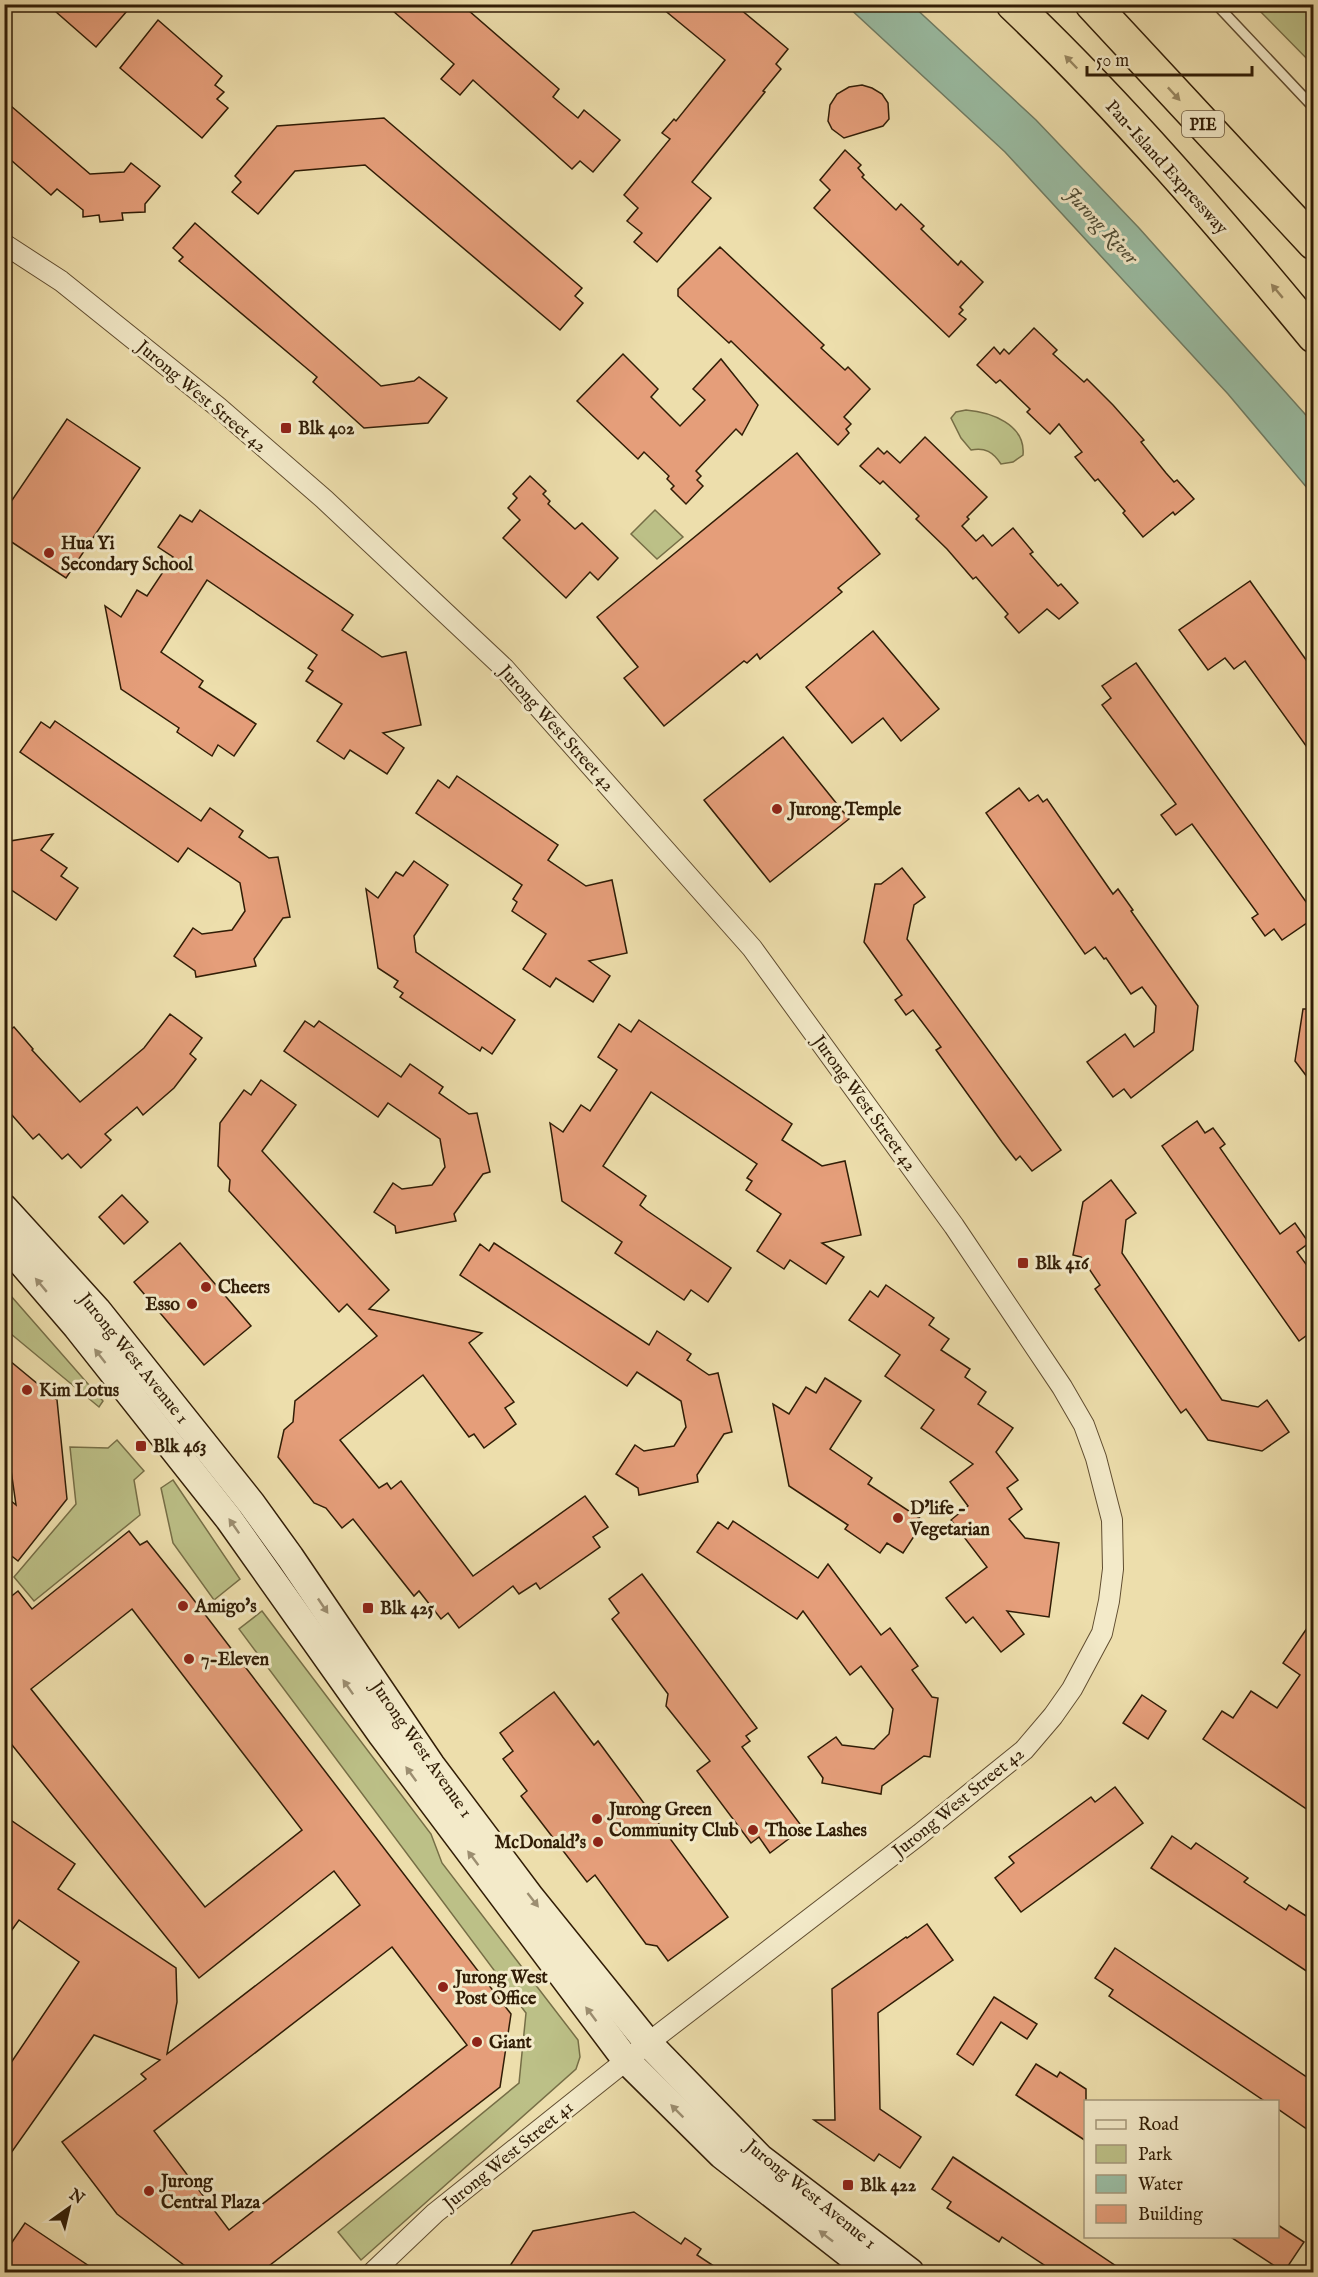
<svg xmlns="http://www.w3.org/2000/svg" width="1318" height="2277" font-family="'IM FELL English',serif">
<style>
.green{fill:#bcc087;stroke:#766e46;stroke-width:1.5}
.water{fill:#9abda4;stroke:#707d65;stroke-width:1.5}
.building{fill:#e59e7a;stroke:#311d06;stroke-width:1.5;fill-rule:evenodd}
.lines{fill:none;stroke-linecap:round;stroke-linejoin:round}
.lane-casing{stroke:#604d30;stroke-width:12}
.street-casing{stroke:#604d30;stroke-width:22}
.secondary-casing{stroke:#311d06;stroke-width:30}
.highway-casing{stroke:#311d06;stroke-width:36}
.lane{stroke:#f3eac9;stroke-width:9}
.street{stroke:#f3eac9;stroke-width:20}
.secondary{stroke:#f3eac9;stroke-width:27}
.highway{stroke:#eddeac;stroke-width:33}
.oneway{fill:#988761}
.oneway2{fill:#9c8e71}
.poi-dot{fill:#8f2418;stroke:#f3eac9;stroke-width:2}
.labels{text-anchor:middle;stroke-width:6;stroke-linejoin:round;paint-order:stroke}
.shield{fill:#f3eac9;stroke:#6b5a40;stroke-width:1.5}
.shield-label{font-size:16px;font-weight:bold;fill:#311d06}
.street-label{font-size:18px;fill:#311d06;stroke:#f3eac9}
.poi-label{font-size:18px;font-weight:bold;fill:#311d06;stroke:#f3eac9;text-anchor:start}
.water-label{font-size:20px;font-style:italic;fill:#504d35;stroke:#f3eac9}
</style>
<rect width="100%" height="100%" fill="#eddeac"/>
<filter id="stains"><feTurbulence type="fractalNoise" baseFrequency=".00333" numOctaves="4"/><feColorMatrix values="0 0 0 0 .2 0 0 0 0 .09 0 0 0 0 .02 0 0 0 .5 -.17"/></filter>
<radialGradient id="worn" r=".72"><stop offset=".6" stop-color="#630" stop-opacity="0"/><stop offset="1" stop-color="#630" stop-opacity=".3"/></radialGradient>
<g class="green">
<polygon points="1254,5 1313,5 1313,65"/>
<path d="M966 410C990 412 1026 424 1023 455L1013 462 1001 464C993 452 985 447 971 450L961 438 951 418 956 412Z"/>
<polygon points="655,510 683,537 657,559 631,534"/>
<polygon points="4,1288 103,1401 99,1407 5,1329"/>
<polygon points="117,1440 144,1471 134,1480 140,1515 34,1601 14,1577 76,1504 70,1447 108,1448"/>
<polygon points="173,1480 240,1579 214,1600 173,1543 161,1488"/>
<polygon points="262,1611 431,1834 442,1863 578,2040 580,2057 576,2069 361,2260 338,2232 519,2083 526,2013 239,1629"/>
</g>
<polygon class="water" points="846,5 912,5 1036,120 1139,228 1313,423 1313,495 1228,394 1005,152"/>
<g class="building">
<polygon points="47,4 133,4 96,47"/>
<polygon points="385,4 461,4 559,89 553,97 578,118 584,110 620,140 593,172 580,161 572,169 473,80 460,95 441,79 454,64"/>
<polygon points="657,4 734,4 788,49 776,64 781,69 763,91 765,92 692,182 711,198 657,262 634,242 642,233 627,221 638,208 624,195 670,139 662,133 674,119 676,121 725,60"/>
<polygon points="158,20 222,76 215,85 224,92 217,99 228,108 202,138 120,68"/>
<polygon points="862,85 872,88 882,94 888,103 889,119 883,126 844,138 832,129 828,121 830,105 837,94 849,87"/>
<polygon points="4,100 90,174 124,172 131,163 160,186 145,204 145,212 122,213 123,220 100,222 99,215 83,217 83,210 57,189 51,195 4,154"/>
<polygon points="384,118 582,288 575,296 583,303 560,330 365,165 295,171 258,214 232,192 241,182 235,176 277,126"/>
<polygon points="845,150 861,165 858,168 864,175 862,177 896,210 901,204 924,226 921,229 958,265 961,261 983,282 960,307 963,310 959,314 966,319 949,337 814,208 830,190 820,180"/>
<polygon points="195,223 381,386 414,381 419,377 447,398 428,423 364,428 313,382 317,377 179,261 183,257 173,248"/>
<polygon points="720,247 824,345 821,348 845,370 848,367 870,389 844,417 851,424 846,429 849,433 838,445 731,341 729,343 678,296 678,289"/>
<polygon points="1034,328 1057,350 1053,354 1084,382 1087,379 1113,405 1144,440 1141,442 1166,473 1174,482 1177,480 1194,499 1175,515 1173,512 1143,537 1123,513 1125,511 1098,479 1095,481 1075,457 1082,452 1059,424 1050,434 1027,412 1030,409 1000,380 996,383 977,365 994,347 1000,354 1004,349 1009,354"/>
<polygon points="623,354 658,389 651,397 680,426 705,400 693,389 721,359 758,405 742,435 736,429 696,471 701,476 697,480 703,486 686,504 671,489 674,486 667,479 669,476 644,452 638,459 577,401"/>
<polygon points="67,419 140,468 66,578 4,537 4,512"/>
<polygon points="925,437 987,497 967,517 969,519 962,526 976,541 983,535 992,546 1013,528 1033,552 1030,554 1058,586 1061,584 1078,603 1059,619 1047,609 1019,633 1005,617 1008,614 976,577 973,579 947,549 916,519 919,516 883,481 880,484 860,466 878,448 884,454 887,451 900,463"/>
<polygon points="797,453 880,554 838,588 842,592 760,659 757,654 747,663 744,661 664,726 624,678 638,667 597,617"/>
<polygon points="530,476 546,491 543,494 550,501 548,504 575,529 582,523 618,558 598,580 590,572 566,598 503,538 520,520 508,508 517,498 513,494"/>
<polygon points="200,510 353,615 342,630 382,657 406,652 421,725 383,733 404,748 387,774 350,750 344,759 317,741 342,704 306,681 313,671 308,668 317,655 207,580 161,652 203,681 199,687 256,724 234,756 218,745 212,756 177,732 179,728 121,689 105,606 121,617 137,590 147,596 173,557 158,547 180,515 192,522"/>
<polygon points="1250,581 1314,671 1314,757 1245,661 1234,669 1225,658 1208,670 1179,630"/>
<polygon points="873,631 939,709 901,741 883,718 852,743 806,687"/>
<polygon points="1136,663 1314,913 1314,918 1282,940 1274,929 1265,936 1252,918 1258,914 1192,824 1176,835 1161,815 1176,804 1102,705 1111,698 1102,686"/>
<polygon points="55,721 201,821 210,808 243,831 239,837 269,858 278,857 290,917 283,918 254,959 256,966 196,977 195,971 174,956 193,928 202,934 232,930 245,911 240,883 188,848 178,862 20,752 41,722 50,728"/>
<polygon points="783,737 849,819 770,882 704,800"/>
<polygon points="457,776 558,845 548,860 586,886 612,880 627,953 589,961 610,976 593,1002 556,978 550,987 523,969 546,934 512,911 517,902 513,899 522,885 416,813 438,780 449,788"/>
<polygon points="1019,788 1029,801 1038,795 1043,802 1047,799 1113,894 1118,889 1133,910 1131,911 1198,1006 1193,1050 1131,1098 1124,1089 1113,1097 1087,1062 1125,1034 1134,1047 1154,1032 1156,1006 1142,987 1131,994 1106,958 1104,959 1095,947 1085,954 986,813"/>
<polygon points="53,834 41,850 67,868 61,876 78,888 56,920 4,885 4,842"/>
<polygon points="414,861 448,885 414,936 416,952 515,1020 492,1054 482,1047 480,1051 400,997 403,993 394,987 398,981 378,968 366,889 378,898 396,872 403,876"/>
<polygon points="902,868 925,897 914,905 907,939 1061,1150 1032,1171 1020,1156 1016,1160 1002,1142 936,1050 941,1047 913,1010 906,1015 895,1000 902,995 864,942 875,884 881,884"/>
<polygon points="1303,1009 1314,1009 1314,1086 1295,1061"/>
<polygon points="170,1014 202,1038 190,1054 196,1059 174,1088 143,1115 137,1107 105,1134 111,1140 81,1168 68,1154 62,1159 39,1134 33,1139 4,1106 4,1035 14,1027 33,1049 32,1050 80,1102 144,1048"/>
<polygon points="639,1020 792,1124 782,1140 822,1166 845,1161 861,1235 822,1243 844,1257 826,1284 790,1260 784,1269 757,1251 781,1214 746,1190 752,1181 747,1178 757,1164 651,1092 603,1166 646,1196 640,1205 646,1210 731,1268 708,1302 691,1290 684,1300 615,1253 622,1242 562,1201 550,1123 563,1132 581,1105 590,1111 617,1070 598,1057 619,1024 631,1032"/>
<polygon points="305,1021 314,1027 319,1021 401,1077 410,1064 443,1087 439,1093 469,1114 477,1113 490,1172 483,1174 454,1214 456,1221 396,1233 395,1226 374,1212 393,1183 402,1189 432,1185 445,1167 440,1139 388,1103 378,1117 284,1051"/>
<polygon points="261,1080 296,1105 262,1151 389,1290 369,1309 482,1333 469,1343 514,1402 505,1408 516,1424 484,1448 474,1434 469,1437 423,1375 340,1440 379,1488 387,1483 391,1489 401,1481 473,1576 585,1496 608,1527 593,1537 600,1547 540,1589 536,1583 519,1594 513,1586 459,1628 448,1613 441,1619 419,1591 414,1596 353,1519 342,1528 326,1508 314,1503 278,1457 284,1430 293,1422 295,1401 377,1336 347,1304 339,1312 229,1191 230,1180 218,1166 220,1123 244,1090 251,1095"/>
<polygon points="1197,1121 1205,1133 1213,1128 1225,1144 1220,1148 1280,1234 1295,1223 1309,1243 1297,1252 1314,1275 1314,1330 1299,1341 1162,1146"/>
<polygon points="1111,1180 1136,1213 1126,1220 1122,1253 1222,1400 1258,1407 1267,1400 1289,1432 1262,1451 1208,1440 1186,1409 1181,1413 1095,1289 1100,1285 1081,1257 1073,1255 1083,1202"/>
<polygon points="122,1195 148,1222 124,1244 99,1217"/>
<polygon points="180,1243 251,1326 204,1365 134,1282"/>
<polygon points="494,1243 649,1345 657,1331 691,1354 687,1360 709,1375 718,1373 732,1432 724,1434 697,1475 698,1482 639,1495 638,1488 616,1474 635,1445 644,1451 674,1446 686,1427 681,1401 637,1372 627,1386 460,1275 480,1244 489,1251"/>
<polygon points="886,1285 934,1318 929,1325 949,1339 941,1350 970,1369 965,1377 986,1392 978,1404 1013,1428 996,1452 1018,1480 1007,1488 1022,1509 1009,1519 1025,1538 1059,1543 1049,1617 1007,1611 1024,1634 1001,1652 973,1617 966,1623 946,1598 987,1567 951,1520 968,1506 950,1482 973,1464 921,1428 934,1410 885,1376 900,1355 849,1320 870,1291 878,1297"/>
<polygon points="4,1356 57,1400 67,1499 18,1561 4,1550 4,1495 16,1505 4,1421"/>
<polygon points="825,1378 861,1401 830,1449 872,1478 868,1484 924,1521 903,1553 887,1543 880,1553 845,1529 848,1525 789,1486 773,1404 789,1414 806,1387 816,1393"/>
<polygon points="733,1521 818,1578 828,1564 881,1635 890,1628 918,1666 912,1670 932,1697 938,1698 930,1757 924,1756 882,1786 881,1794 822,1783 823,1778 808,1757 836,1737 842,1745 874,1749 889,1734 893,1709 861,1666 850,1675 803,1611 797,1619 697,1552 718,1522 728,1529"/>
<path d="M129 1531 140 1545 147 1541 187 1591 511 2014 500 2087 261 2272H193L117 2214 62 2142 146 2079 141 2074 160 2060 94 2035 4 2163V2073L79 1962 19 1920 4 1941V1831L12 1821 75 1864 58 1889 176 1968 177 2002 167 2054 360 1905 334 1871 199 1978 4 1735V1602L18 1591 32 1609ZM132 1609 302 1830 205 1907 31 1689ZM392 1947 467 2045 229 2230 154 2131Z"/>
<polygon points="642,1574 757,1728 746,1736 750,1741 742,1747 803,1828 770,1853 759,1837 751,1843 697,1771 710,1761 666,1706 668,1694 612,1619 619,1613 609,1599"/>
<polygon points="1314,1618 1314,1814 1203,1739 1222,1711 1233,1718 1251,1691 1277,1708 1300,1675 1283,1663"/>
<polygon points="554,1692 594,1745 598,1741 728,1917 668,1961 657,1946 646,1944 595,1875 587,1882 521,1796 527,1791 503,1759 513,1751 500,1733"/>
<polygon points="1142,1695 1166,1711 1148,1739 1123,1723"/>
<polygon points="1115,1787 1143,1823 1021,1912 995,1878 1014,1863 1009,1857 1091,1797 1095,1802"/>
<polygon points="1172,1836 1191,1849 1196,1843 1248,1878 1244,1882 1286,1910 1289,1905 1314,1921 1314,1976 1151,1868"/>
<polygon points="927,1924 953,1960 878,2013 880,2109 921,2137 900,2168 879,2154 874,2161 814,2120 835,2120 832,1989 906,1937 907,1938"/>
<polygon points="1115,1948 1314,2082 1314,2134 1278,2109 1278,2102 1266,2102 1109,1996 1113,1990 1095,1978"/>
<polygon points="994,1997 1037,2024 1027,2039 1001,2022 973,2065 957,2054"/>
<polygon points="1036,2064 1057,2077 1060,2072 1086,2089 1086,2141 1016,2095"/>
<polygon points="953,2157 1006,2192 1125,2272 1039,2272 1044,2265 1002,2237 999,2242 947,2208 951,2202 932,2189"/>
<polygon points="634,2212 681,2244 685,2238 701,2249 697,2255 723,2272 629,2272 622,2268 599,2272 506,2272 533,2231"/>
<polygon points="25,2223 98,2272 4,2272 4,2254"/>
<polygon points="1278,2225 1304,2242 1284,2272 1229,2236 1278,2236"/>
</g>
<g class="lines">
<defs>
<polyline id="lane" points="1216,4 1314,108"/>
<polyline id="street" points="4,244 61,281 218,407 324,499 504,668 752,948 954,1226 1062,1387 1084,1425 1096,1458 1112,1520 1113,1569 1109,1601 1102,1633 1072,1689 1053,1716 1024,1750 920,1834 648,2043 435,2213 373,2272"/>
<g id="secondary">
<polyline points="4,1208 97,1310 251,1503 290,1557 431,1765 531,1898 648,2043 760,2158 910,2272"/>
<polyline points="4,1242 77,1327 229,1519 382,1735 626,2060 722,2155 872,2272"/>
</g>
<g id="highway">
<path d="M1013 4C1121 107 1219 221 1314 336"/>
<polyline points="1092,4 1314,243"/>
</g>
</defs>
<use href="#lane" class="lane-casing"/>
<use href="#street" class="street-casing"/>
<use href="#secondary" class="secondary-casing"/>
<use href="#highway" class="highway-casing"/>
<use href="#lane" class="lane"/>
<use href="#street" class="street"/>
<use href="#secondary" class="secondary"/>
<use href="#highway" class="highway"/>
</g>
<defs><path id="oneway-solid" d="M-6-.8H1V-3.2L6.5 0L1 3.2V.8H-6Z" transform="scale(1.5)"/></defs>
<g class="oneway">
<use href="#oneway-solid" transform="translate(1071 62) rotate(-134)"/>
<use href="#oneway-solid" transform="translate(1174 94) rotate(47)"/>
<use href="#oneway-solid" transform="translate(1277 291) rotate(-130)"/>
</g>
<g class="oneway2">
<use href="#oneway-solid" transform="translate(41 1285) rotate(-130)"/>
<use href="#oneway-solid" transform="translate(100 1356) rotate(-128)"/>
<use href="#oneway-solid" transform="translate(234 1526) rotate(-125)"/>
<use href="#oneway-solid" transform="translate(323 1606) rotate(56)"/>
<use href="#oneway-solid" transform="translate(348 1687) rotate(-125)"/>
<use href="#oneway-solid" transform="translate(411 1774) rotate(-126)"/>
<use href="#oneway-solid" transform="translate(473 1858) rotate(-127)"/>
<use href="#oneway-solid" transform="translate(533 1900) rotate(52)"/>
<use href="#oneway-solid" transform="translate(591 2014) rotate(-127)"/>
<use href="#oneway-solid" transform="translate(677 2111) rotate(-135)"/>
<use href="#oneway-solid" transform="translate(826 2236) rotate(-142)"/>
</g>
<g class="poi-dot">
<rect x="280" y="422" width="12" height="12" rx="3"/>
<circle cx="49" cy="553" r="6"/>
<circle cx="777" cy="809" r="6"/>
<rect x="1017" y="1257" width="12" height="12" rx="3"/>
<circle cx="206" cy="1287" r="6"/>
<circle cx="192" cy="1304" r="6"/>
<circle cx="27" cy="1390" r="6"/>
<rect x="135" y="1440" width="12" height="12" rx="3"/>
<circle cx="898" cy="1518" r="6"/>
<circle cx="183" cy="1606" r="6"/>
<rect x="362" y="1602" width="12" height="12" rx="3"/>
<circle cx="189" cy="1659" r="6"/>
<circle cx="597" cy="1819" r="6"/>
<circle cx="753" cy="1830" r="6"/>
<circle cx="598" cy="1842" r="6"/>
<circle cx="443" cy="1987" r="6"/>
<circle cx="477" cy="2042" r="6"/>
<rect x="842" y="2179" width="12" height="12" rx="3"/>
<circle cx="149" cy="2191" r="6"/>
</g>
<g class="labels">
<rect class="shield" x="1182" y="111" width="42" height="26" rx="4.5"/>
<g class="shield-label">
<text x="1203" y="130">PIE</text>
</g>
<g class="street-label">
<text transform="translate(1167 167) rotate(48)" y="6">Pan-Island Expressway</text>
<text transform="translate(202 396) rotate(40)" y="6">Jurong West Street 42</text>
<text transform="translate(557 728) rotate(48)" y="6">Jurong West Street 42</text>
<text transform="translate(865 1103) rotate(54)" y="6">Jurong West Street 42</text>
<text transform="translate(134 1358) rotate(51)" y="6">Jurong West Avenue 1</text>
<text transform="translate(422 1749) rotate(55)" y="6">Jurong West Avenue 1</text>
<text transform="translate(958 1802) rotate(-39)" y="6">Jurong West Street 42</text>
<text transform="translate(508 2155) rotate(-39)" y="6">Jurong West Street 41</text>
<text transform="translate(811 2194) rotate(39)" y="6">Jurong West Avenue 1</text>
</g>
<g class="poi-label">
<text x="298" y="434">Blk 402</text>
<text x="61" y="549">Hua Yi<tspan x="61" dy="21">Secondary School</tspan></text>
<text x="789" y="815">Jurong Temple</text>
<text x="1035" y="1269">Blk 416</text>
<text x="218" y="1293">Cheers</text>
<text x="180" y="1310" text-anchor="end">Esso</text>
<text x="39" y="1396">Kim Lotus</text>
<text x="153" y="1452">Blk 463</text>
<text x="910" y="1514">D'life -<tspan x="910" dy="21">Vegetarian</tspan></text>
<text x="195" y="1612">Amigo's</text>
<text x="380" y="1614">Blk 425</text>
<text x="201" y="1665">7-Eleven</text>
<text x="609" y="1815">Jurong Green<tspan x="609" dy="21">Community Club</tspan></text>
<text x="765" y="1836">Those Lashes</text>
<text x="586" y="1848" text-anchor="end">McDonald's</text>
<text x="455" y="1983">Jurong West<tspan x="455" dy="21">Post Office</tspan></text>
<text x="489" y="2048">Giant</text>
<text x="161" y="2187">Jurong<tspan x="161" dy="21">Central Plaza</tspan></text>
<text x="860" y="2191">Blk 422</text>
</g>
<g class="water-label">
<text transform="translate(1102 225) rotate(47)" y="7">Jurong River</text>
</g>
</g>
<rect width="1318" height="2277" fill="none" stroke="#eddeac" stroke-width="24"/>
<rect x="6" y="6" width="1306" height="2265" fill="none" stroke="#311d06" stroke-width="3"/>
<rect x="12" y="12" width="1294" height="2253" fill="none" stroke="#311d06" stroke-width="1.5"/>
<rect x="1084" y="2100" width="195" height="138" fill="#f3eac9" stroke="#a5987b" stroke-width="1.5"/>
<rect x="1096" y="2120" width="30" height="9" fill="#f3eac9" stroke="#a5987b" stroke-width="1.5"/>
<text x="1138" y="2130" font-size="18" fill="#311d06">Road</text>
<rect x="1096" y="2145" width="30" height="18" fill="#bcc087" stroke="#a5987b" stroke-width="1.5"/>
<text x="1138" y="2160" font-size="18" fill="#311d06">Park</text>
<rect x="1096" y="2175" width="30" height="18" fill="#9abda4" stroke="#a5987b" stroke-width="1.5"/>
<text x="1138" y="2190" font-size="18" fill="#311d06">Water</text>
<rect x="1096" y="2205" width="30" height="18" fill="#e59e7a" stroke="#a5987b" stroke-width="1.5"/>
<text x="1138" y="2220" font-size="18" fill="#311d06">Building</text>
<g transform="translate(69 2208) rotate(34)" stroke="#f3eac9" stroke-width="4.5" paint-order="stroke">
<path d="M0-4.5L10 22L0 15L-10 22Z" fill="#311d06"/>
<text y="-9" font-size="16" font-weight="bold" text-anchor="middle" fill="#311d06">N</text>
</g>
<path d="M1087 66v9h165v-9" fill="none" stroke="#311d06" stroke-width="3"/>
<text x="1096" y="66" font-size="18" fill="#311d06" stroke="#f3eac9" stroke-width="4.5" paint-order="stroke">50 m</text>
<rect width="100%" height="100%" filter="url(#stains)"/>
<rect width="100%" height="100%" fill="url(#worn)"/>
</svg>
